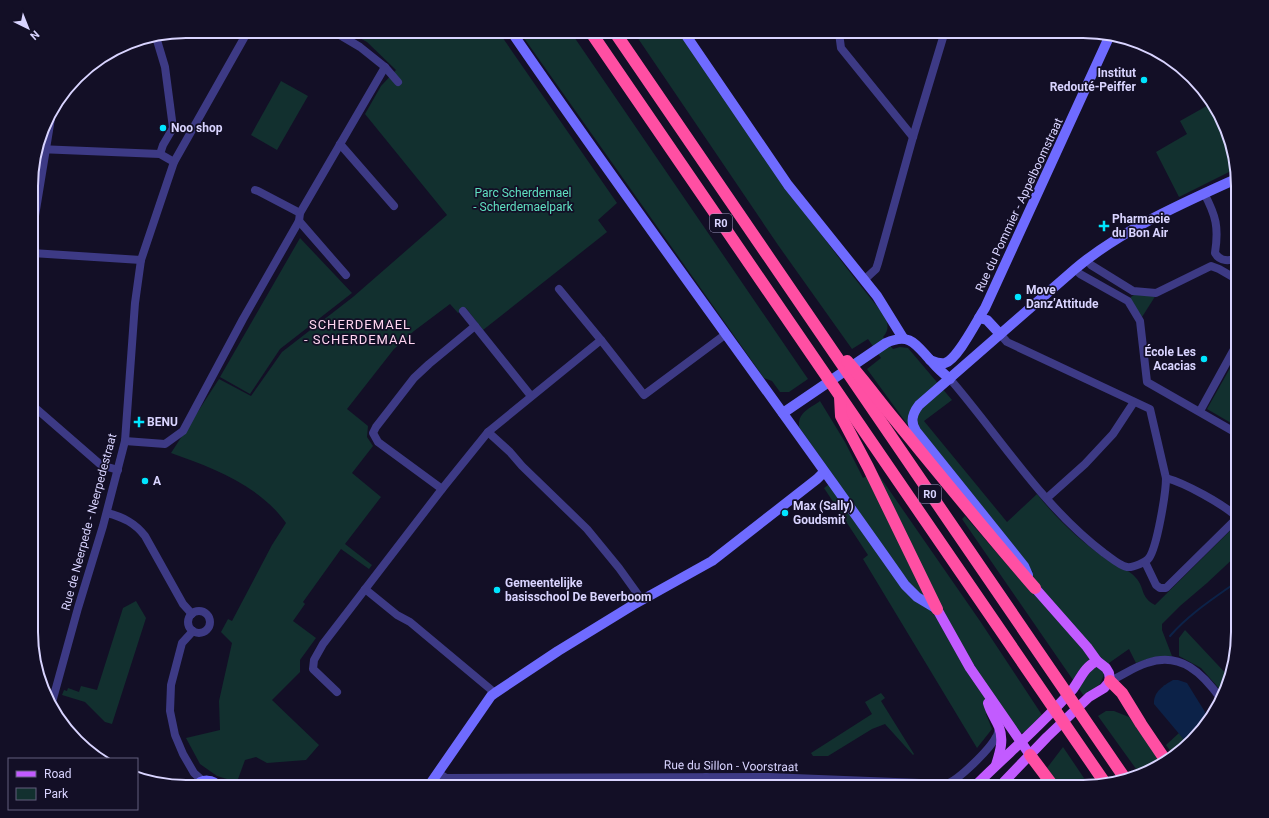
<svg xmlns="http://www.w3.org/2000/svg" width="1269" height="818" font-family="Roboto,sans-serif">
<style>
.green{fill:#12302f}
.water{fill:#0c2248}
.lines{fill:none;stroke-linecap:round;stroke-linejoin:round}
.stream{stroke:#0c2248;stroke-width:2}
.street{stroke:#3d3a85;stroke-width:8}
.secondary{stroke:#6f6bff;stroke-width:10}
.primary{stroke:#c25bff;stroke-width:10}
.highway{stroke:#ff4fa3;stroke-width:12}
.poi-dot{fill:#00e5ff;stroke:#130f26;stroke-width:1.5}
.labels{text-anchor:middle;stroke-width:3.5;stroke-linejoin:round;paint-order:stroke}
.shield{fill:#130f26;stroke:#9e99be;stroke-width:1}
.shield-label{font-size:11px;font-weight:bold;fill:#d9d4ff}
.poi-label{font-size:12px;font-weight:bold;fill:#d9d4ff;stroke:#130f26;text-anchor:start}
.park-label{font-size:12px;fill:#5fe0c0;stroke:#130f26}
.street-label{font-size:12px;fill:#d9d4ff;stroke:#130f26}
.neighbourhood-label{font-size:13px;letter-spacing:1px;fill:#ffd6f0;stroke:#130f26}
.rim{fill:none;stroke:#d9d4ff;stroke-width:2}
</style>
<rect width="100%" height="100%" fill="#130f26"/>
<g class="green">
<path d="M347 31H498L617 203 598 220 607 232 483 330 466 308 458 313 450 304 414 331 394 349 347 409 368 426 367 437 373 446 352 473 381 497 345 544 372 565 369 569 341 549 303 602 305 604 293 621 316 638 300 660V672L272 700 319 745 306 760 267 763 256 757 245 760 238 779H227L217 776 200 764 186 738 220 730 219 701 232 643 221 632 228 619 232 621 272 545 286 523C259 485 213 468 171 453L219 379 251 396 282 352 353 297 447 215 365 114 381 86 396 70 367 42Z"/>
<polygon points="519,31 570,31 808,379 789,392 780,392 772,381 764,378"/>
<path d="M633 31H679C746 128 811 227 886 317 888 326 889 330 883 337L893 349 900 347 908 348 952 400 924 421 1007 522 1037 494C1057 519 1079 540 1105 558 1114 565 1129 569 1136 578 1145 588 1140 597 1155 605L1238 523V554L1207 583 1180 606 1162 624V630L1172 656 1155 657 1136 663 1129 649 1109 663 1100 684 1084 696 962 519 965 516 1021 581 1033 572 919 429 907 424 867 369 881 358 868 339 852 349 778 245Z"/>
<polygon points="281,81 308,96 277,150 251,135"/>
<polygon points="1212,103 1217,109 1235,169 1179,197 1156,152 1187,134 1180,121"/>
<polygon points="300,238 352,293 280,349 250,394 220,377"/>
<polygon points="1135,294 1156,295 1142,317 1130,300 1131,297"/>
<polygon points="1238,354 1238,427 1207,409"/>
<path d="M820 401 845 442 863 478 876 471 980 621 1042 715 1027 731 1021 733 1000 704 986 714 992 729 977 748 863 559 868 555 824 488 836 479 799 427C798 412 809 409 820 401Z"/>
<polygon points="136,601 146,618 112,724 105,722 85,702 62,695 64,690 67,691 68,688 79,692 81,686 97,690 123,608"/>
<polygon points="1185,630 1230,678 1224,694 1201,668 1179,656 1179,638"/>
<polygon points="881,693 885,698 881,701 914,754 913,755 885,724 872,729 828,756 813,756 811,753 872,714 865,702"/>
<polygon points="1106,711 1114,711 1129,717 1162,764 1160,766 1139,773 1098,716"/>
<polygon points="1179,733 1186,742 1173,755 1166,745"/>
<polygon points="1063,747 1090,787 1061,787 1047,768"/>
<polygon points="717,781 763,781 765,782 767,787 709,787 711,783"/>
</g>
<path class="water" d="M1173 680H1178L1187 683 1210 720 1186 742 1154 704C1153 692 1164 685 1173 680Z"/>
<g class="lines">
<path class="stream" d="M1170 636C1189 614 1214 598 1238 581"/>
<g class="street">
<polyline points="333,31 360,47 385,67 398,82"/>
<polyline points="837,31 839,33 841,48 913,137"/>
<polyline points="156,37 165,67 173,128 163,145 160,154"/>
<polyline points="340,144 394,206"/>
<polyline points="38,149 160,154 174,162"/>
<polyline points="255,190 258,191 300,213"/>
<path d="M1204 193C1216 216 1219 227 1215 253 1220 262 1230 261 1238 258"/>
<polyline points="299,221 346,275"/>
<polyline points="32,234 52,112"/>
<polyline points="32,253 141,260"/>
<polyline points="1086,259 1091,265 1133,291 1156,293 1211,266 1219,269 1238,280"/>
<polyline points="1075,269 1080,274 1128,301 1140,321 1147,382 1238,434"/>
<polyline points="864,280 876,269 878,263 913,137 945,31"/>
<polyline points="559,289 601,340 644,395 726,334"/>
<polyline points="463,311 475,326"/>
<path d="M950 379C1000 437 1042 506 1104 553 1110 557 1120 566 1127 567 1133 568 1146 562 1149 558 1157 547 1166 493 1166 478L1150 409 1007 342 1000 334"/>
<polyline points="32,405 101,465 118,470"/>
<polyline points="1200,411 1238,342"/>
<polyline points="488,432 510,452 522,466 587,529 619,568 642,600"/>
<polyline points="125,441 165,444 183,431 243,319 299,221 300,213 385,67"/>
<path d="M1166 478C1185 483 1223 504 1237 517"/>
<polyline points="442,489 378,442 373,433 376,427 414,378 429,364 475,326 531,396"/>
<polyline points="1047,498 1085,464 1113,434 1134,402"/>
<path d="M107 513C123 517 135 523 145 536L183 604 192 614"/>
<polyline points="1145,562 1156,585 1160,588 1166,588 1238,517"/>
<polyline points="365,589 397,615 410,622 495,693"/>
<circle cx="199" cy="622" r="11"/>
<polyline points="193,631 182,643 171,685 170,711 175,735 183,754 194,773 203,781"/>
<path d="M1110 681C1123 675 1134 667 1147 663 1181 651 1203 674 1221 699"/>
<polyline points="337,692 313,669 314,660 323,644 442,489 488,432 601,340"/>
<polyline points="51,706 78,608 103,526 125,441 135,303 141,260 174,162 248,31"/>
<path d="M438 773 446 778 768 777 946 784C958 781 990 749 996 737 998 735 998 731 999 728"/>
<polyline points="706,787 706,777"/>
<polyline points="776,787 784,779"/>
</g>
<g class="secondary">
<path d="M511 31C639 218 775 399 905 585L917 597 937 609"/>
<polyline points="683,31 788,185 877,296 903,338"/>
<polyline points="979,318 987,320 1000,334"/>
<path d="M930 360C935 362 939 364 945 363 958 359 977 320 985 308L1110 35"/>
<path d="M783 413 886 343C912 331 917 347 933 363 938 369 944 374 950 379"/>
<path d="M1028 575 1024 566 916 431C910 422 912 414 919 405L1075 269C1121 230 1183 203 1238 178"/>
<path d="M195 787C202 778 213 779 220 787"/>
<polyline points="428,787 491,696 495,693 558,651 633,605 712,561 817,479 824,472"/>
</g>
<g class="primary">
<polyline points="937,609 970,668 1030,755"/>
<path d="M988 703C990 711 995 718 999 727 1004 740 1000 752 996 765"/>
<path d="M974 787C1007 754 1043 724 1073 689 1081 678 1084 667 1097 661"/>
<polyline points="999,787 1047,737 1089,697 1104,688 1110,681 1109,673 1106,668 1097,661 1087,647 1035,588"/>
</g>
<g class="highway">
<polyline points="590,31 1105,783"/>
<polyline points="614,31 1124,777"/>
<path d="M847 361C864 380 879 401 895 420 941 476 987 533 1035 588"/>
<polyline points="840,397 841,416 868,467 937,609"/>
<polyline points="1110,681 1122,693 1141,724 1166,761"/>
<polyline points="1030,755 1054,787"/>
</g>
</g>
<g class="poi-dot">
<circle cx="1144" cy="80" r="4"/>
<circle cx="163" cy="128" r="4"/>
<path d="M1102 220h4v4h4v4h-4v4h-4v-4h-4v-4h4z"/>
<circle cx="1018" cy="297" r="4"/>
<circle cx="1204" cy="359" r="4"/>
<path d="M137 416h4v4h4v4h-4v4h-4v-4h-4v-4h4z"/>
<circle cx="145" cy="481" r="4"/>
<circle cx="785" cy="513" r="4"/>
<circle cx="497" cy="590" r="4"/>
</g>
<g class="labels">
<g class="shield">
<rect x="710" y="214" width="22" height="18" rx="3"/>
<rect x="919" y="485" width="22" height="18" rx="3"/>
</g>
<g class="shield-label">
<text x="721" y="227">R0</text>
<text x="930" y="498">R0</text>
</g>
<g class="poi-label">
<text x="1136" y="77" text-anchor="end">Institut<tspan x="1136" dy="14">Redouté-Peiffer</tspan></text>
<text x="171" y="132">Noo shop</text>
<text x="1112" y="223">Pharmacie<tspan x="1112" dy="14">du Bon Air</tspan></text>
<text x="1026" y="294">Move<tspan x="1026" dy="14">Danz’Attitude</tspan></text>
<text x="1196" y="356" text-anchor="end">École Les<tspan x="1196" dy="14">Acacias</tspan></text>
<text x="147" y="426">BENU</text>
<text x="153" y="485">A</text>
<text x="793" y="510">Max (Sally)<tspan x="793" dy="14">Goudsmit</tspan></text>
<text x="505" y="587">Gemeentelijke<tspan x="505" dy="14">basisschool De Beverboom</tspan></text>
</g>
<g class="park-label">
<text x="523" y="197">Parc Scherdemael<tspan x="523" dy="14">- Scherdemaelpark</tspan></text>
</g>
<g class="street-label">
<text transform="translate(1019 205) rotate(-65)" y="4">Rue du Pommier - Appelboomstraat</text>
<text transform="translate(89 522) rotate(-75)" y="4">Rue de Neerpede - Neerpedestraat</text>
<text transform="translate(731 766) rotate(1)" y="4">Rue du Sillon - Voorstraat</text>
</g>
<g class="neighbourhood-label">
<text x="360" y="329">SCHERDEMAEL<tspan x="360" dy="15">- SCHERDEMAAL</tspan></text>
</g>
</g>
<path d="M0 0H1269V818H0ZM186 38H1083A148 148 0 0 1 1231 186V632A148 148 0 0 1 1083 780H186A148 148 0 0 1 38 632V186A148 148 0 0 1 186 38Z" fill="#130f26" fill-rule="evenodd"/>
<path class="rim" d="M186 38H1083A148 148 0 0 1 1231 186V632A148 148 0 0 1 1083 780H186A148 148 0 0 1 38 632V186A148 148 0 0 1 186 38Z"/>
<rect x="8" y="758" width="130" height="52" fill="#130f26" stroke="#625e7d"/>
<rect x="16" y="771" width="20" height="6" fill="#c25bff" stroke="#625e7d"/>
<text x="44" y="778" font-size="12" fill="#d9d4ff">Road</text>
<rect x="16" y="788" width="20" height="12" fill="#12302f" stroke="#625e7d"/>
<text x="44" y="798" font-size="12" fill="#d9d4ff">Park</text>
<g transform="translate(28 28) rotate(137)" stroke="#130f26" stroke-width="3" paint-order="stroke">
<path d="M0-3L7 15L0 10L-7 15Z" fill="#d9d4ff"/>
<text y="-6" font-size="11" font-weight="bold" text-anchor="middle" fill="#d9d4ff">N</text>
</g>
</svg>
